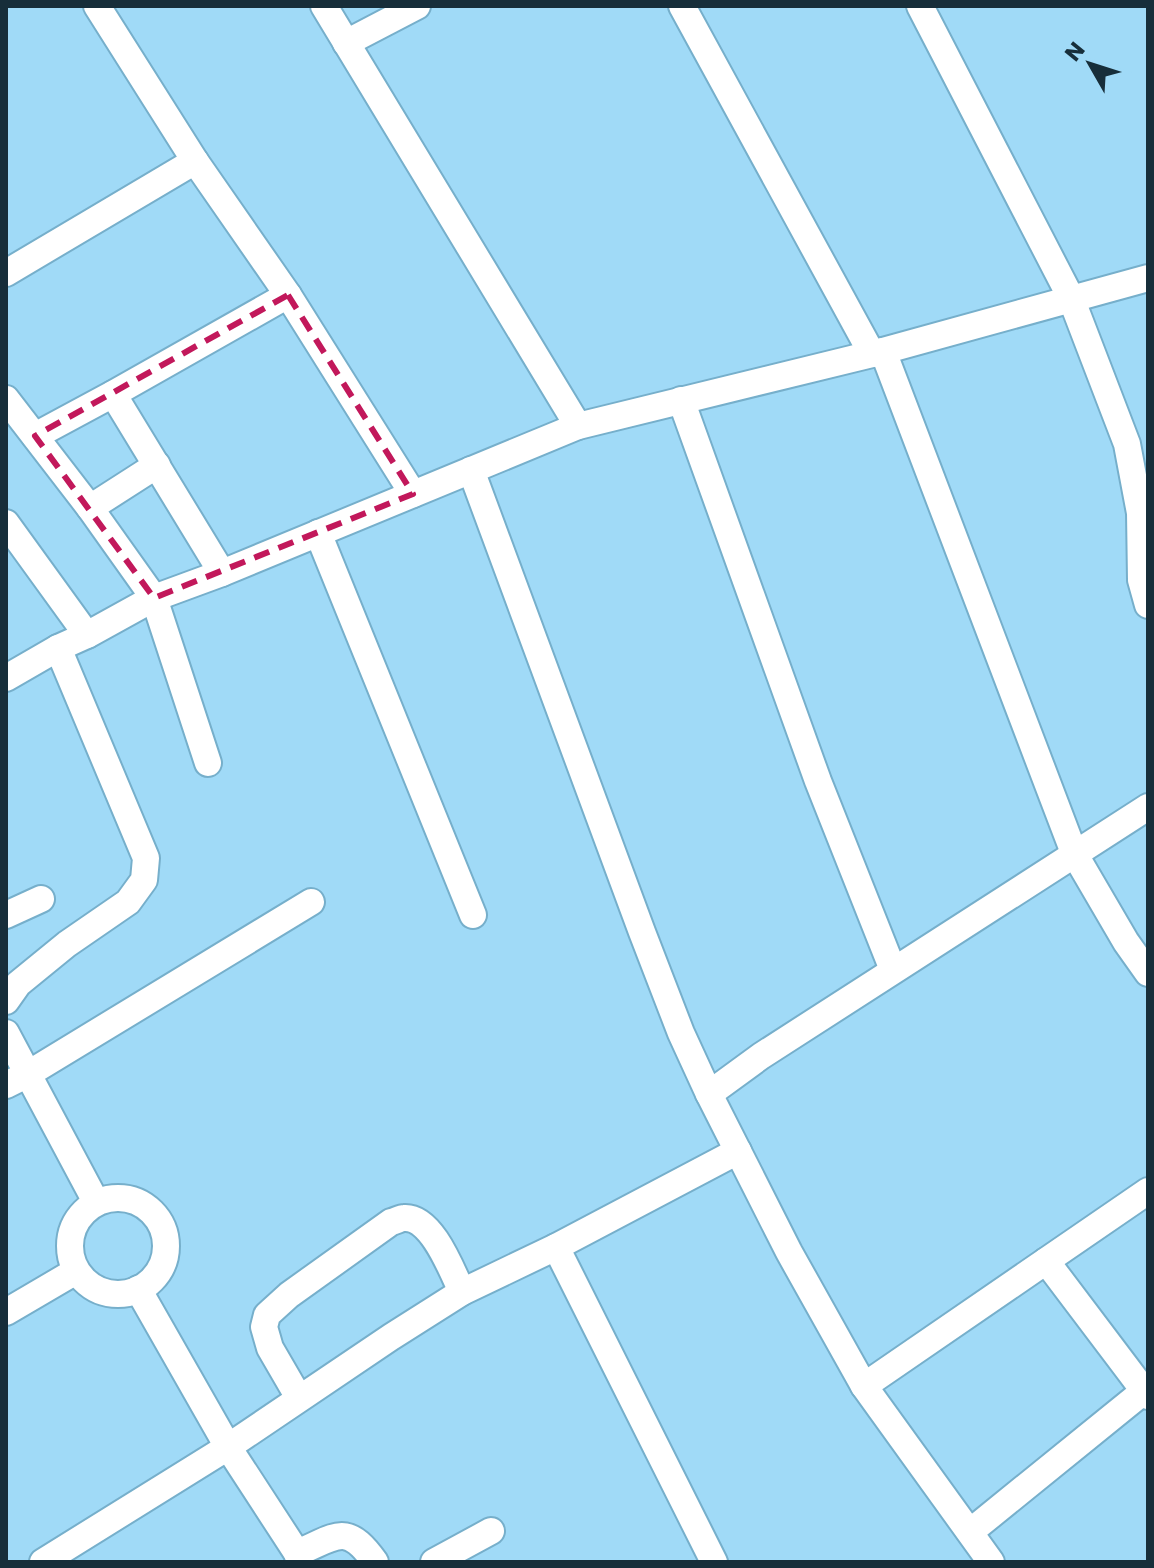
<svg xmlns="http://www.w3.org/2000/svg" width="1154" height="1568" font-family="Poppins,sans-serif">
<style>
.lines{fill:none;stroke-linecap:round;stroke-linejoin:round}
.minor-casing{stroke:#76afcb;stroke-width:30}
.minor{stroke:#fff;stroke-width:26}
.marked{fill:none;stroke:#c2185b;stroke-width:6;stroke-dasharray:16 10;stroke-linejoin:round}
</style>
<rect width="100%" height="100%" fill="#a0daf7"/>
<g class="lines">
<defs>
<g id="minor">
<polyline points="97,6 195,161 288,295 413,494"/>
<polyline points="324,6 578,426"/>
<polyline points="682,6 872,354"/>
<polyline points="920,6 1071,298 1127,444 1140,513 1141,580 1148,605"/>
<polyline points="346,43 417,6"/>
<polyline points="6,273 195,161"/>
<polyline points="883,351 1074,853 1126,942 1148,973"/>
<polyline points="113,394 222,573"/>
<polyline points="6,399 90,508 154,598 208,763"/>
<polyline points="681,400 818,781 893,970"/>
<polyline points="35,436 113,394 288,295"/>
<polyline points="471,470 642,932 681,1033 709,1094 789,1252 864,1386 991,1562"/>
<polyline points="90,508 157,465"/>
<polyline points="6,523 87,635"/>
<polyline points="318,533 473,915"/>
<polyline points="6,678 58,648 87,635 154,598 222,573 578,426 872,354 1148,278"/>
<polyline points="6,915 41,899"/>
<polyline points="6,1001 18,984 67,944 128,902 144,880 146,858 58,648"/>
<polyline points="6,1033 96,1202"/>
<polyline points="6,1085 28,1074 311,902"/>
<polyline points="709,1094 761,1056 1148,807"/>
<circle cx="118" cy="1246" r="48"/>
<polyline points="556,1247 714,1562"/>
<polyline points="1046,1261 1148,1396"/>
<polyline points="138,1289 228,1447 297,1553 300,1562"/>
<polyline points="6,1312 76,1271"/>
<polyline points="864,1386 1148,1191"/>
<path d="M299 1398 270 1348 264 1327 267 1315 289 1295 391 1222C396 1221 400 1218 404 1218 432 1216 452 1271 462 1292"/>
<polyline points="970,1532 1144,1391"/>
<path d="M297 1553C336 1537 346 1521 375 1562"/>
<polyline points="43,1562 228,1447 391,1337 462,1292 556,1247 738,1151"/>
<polyline points="434,1562 491,1531"/>
</g>
</defs>
<use href="#minor" class="minor-casing"/>
<use href="#minor" class="minor"/>
</g>
<path class="marked" d="M288 295 413 494 154 598 35 436Z"/>
<rect width="1154" height="1568" fill="none" stroke="#172e3a" stroke-width="16"/>
<g transform="translate(1090 64) rotate(309)" stroke="#a0daf7" stroke-width="6" paint-order="stroke">
<path d="M0-6L14 30L0 20L-14 30Z" fill="#172e3a"/>
<text y="-12" font-size="22" font-weight="bold" text-anchor="middle" fill="#172e3a">N</text>
</g>
</svg>
